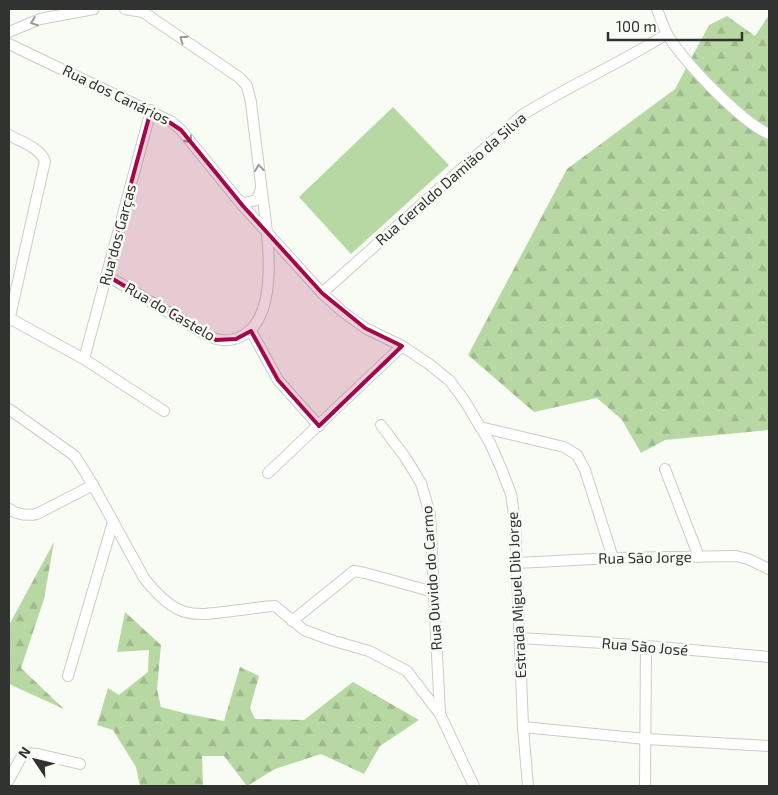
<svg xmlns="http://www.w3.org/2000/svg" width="778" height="795" font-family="'Exo 2',sans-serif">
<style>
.forest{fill:url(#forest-firs)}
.pitch{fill:#b7d8a3}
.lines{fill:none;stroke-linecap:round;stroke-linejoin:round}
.minor-casing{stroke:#cacec7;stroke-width:12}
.minor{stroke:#fff;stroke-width:10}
.oneway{stroke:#989998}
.marked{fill:#a10848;fill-opacity:0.2;stroke:#a10848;stroke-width:4;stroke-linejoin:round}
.labels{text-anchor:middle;stroke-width:5;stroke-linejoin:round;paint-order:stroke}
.street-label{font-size:15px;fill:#313330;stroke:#f8fcf5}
</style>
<defs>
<pattern id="forest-firs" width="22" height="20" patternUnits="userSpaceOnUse" patternTransform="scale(1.25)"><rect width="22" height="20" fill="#b7d8a3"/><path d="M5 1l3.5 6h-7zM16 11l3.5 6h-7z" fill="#9eba8d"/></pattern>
</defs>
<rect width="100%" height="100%" fill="#f8fcf5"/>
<g class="forest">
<polygon points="769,15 769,430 665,440 641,453 622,420 597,398 534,412 468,355 567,169 675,89 709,25 727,16 755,36"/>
<polygon points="54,542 44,599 21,668 64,709 9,684 9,625"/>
<polygon points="125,612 161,645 157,689 161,707 188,714 224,721 240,667 259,676 250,708 255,719 304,720 353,682 419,720 380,746 364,774 321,754 275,769 247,786 224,756 202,756 203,786 140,786 136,767 113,730 97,725 108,688 119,695 148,672 149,650 117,652"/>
</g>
<polygon class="pitch" points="393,107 449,165 351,254 299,197"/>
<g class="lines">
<defs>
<g id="minor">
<path d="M657 9C660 17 663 26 667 34 684 62 740 121 769 134"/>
<polyline points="9,32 40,19 94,9"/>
<polyline points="9,44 172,122 181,130 243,206 322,293 343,312 365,328 402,346 429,364 450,381 464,400 490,443 501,468 511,494 515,521 523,727 528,786"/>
<path d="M9 135C20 141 40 148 45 161L9 321"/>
<polyline points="238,200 244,203 257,200 261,189"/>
<path d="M106 275 203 333C217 341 228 343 242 336 283 315 266 223 261 185 258 158 254 130 251 102L247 86 240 78 143 12 125 9"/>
<path d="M322 293 522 115C569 86 620 63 667 34"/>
<polyline points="9,318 84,359 164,411"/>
<polyline points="251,331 278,380 319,426"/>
<polyline points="84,359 151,110"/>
<path d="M9 409 75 456 93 485 144 578C180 624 195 615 248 609 257 608 266 606 275 606L304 630 334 641 369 651 407 671 440 714 474 786"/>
<polyline points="381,425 405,457 421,483 430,514 440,714"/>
<polyline points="480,427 564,447 577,455 585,470 613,558"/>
<polyline points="665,469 699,557"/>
<polyline points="268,473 402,346"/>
<path d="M9 509C18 515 26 516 37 514L93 485"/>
<polyline points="517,563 613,558 736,556 748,559 769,569"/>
<polyline points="292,621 354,571 365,573 434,592"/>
<polyline points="520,638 636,645 769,657"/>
<polyline points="68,676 113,522"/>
<polyline points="523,727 646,739 769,746"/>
<polyline points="9,780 20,759 25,753 38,754 80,764"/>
<polyline points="645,786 646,647"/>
</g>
</defs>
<use href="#minor" class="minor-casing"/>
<use href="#minor" class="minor"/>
</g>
<defs><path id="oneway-chevron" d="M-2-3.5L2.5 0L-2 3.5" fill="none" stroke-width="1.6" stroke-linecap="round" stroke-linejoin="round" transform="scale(1.25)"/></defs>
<g class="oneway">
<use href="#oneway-chevron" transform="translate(34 22) rotate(159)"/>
<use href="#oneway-chevron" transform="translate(183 39) rotate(-145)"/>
<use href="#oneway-chevron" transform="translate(189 140) rotate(51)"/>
<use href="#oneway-chevron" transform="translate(259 168) rotate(-97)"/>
</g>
<path class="marked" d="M151 110 181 130 243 206 322 293 365 328 402 346 319 426 278 380 251 331 236 339 216 340 106 275Z"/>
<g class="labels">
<g class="street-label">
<text transform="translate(116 95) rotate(26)" y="5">Rua dos Canários</text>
<text transform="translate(451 179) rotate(-41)" y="5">Rua Geraldo Damião da Silva</text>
<text transform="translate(118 235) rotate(-75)" y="5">Rua dos Garças</text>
<text transform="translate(170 312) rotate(30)" y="5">Rua do Castelo</text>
<text transform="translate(645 558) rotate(-1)" y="5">Rua São Jorge</text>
<text transform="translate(432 578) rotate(-94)" y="5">Rua Ouvido do Carmo</text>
<text transform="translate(517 595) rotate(-93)" y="5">Estrada Miguel Dib Jorge</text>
<text transform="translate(645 647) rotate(5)" y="5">Rua São José</text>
</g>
</g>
<rect width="778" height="795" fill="none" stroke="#313330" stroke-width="20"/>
<g transform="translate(35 760) rotate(305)" stroke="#f8fcf5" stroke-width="4" paint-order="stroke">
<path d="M0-4L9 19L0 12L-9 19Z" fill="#313330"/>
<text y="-8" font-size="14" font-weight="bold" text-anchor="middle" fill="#313330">N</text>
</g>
<path d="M608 32v8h134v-8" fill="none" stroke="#313330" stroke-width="2.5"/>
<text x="616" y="32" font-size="15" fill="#313330" stroke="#f8fcf5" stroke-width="4" paint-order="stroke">100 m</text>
</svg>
